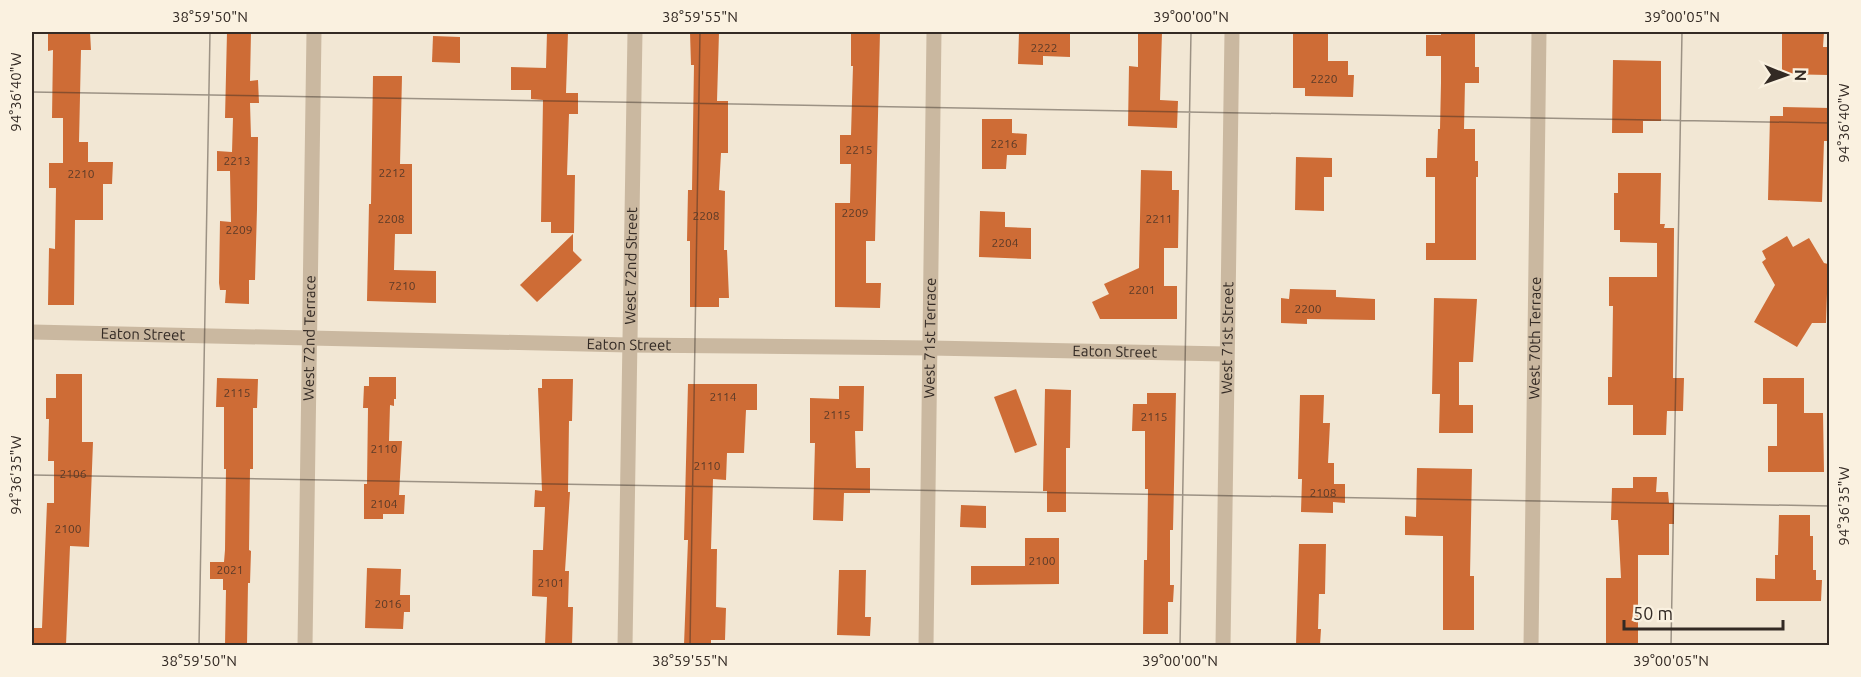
<svg xmlns="http://www.w3.org/2000/svg" width="1861" height="677" font-family="Ubuntu,sans-serif">
<style>
.building{fill:#ce6c36}
.lines{fill:none;stroke-linecap:round;stroke-linejoin:round}
.minor{stroke:#cab8a0;stroke-width:15}
.tertiary{stroke:#cab8a0;stroke-width:15}
.ticks{fill:none;stroke:#332a24;stroke-width:1.5;stroke-opacity:0.45}
.labels{text-anchor:middle;stroke-width:4.5;stroke-linejoin:round;paint-order:stroke}
.number-label{font-size:12px;fill:#5a3a28}
.street-label{font-size:15px;fill:#332a24;stroke:#faf1e0}
.neatline{fill:none;stroke:#332a24;stroke-width:2}
.ticks-label{font-size:15px;text-anchor:middle;fill:#332a24}
</style>
<rect width="100%" height="100%" fill="#f2e7d4"/>
<g class="building">
<polygon points="48,32 90,32 91,50 81,50 79,142 88,142 88,162 113,162 112,184 103,184 103,220 75,220 74,305 48,305 49,248 55,249 56,188 49,188 49,163 63,163 63,118 52,118 53,50 48,51"/>
<polygon points="227,32 251,32 250,81 258,80 259,103 250,103 251,137 258,137 257,209 255,280 249,280 249,304 225,303 226,290 220,290 219,283 220,221 231,222 230,171 217,171 217,151 232,152 233,118 225,118"/>
<polygon points="547,32 568,32 566,93 578,93 578,114 569,114 567,175 575,175 574,233 551,233 551,222 541,222 543,100 531,99 531,90 511,90 511,67 546,68"/>
<polygon points="690,32 719,32 717,101 728,101 728,153 721,153 719,190 725,191 724,250 727,250 729,298 719,298 719,307 690,307 690,241 687,241 688,190 692,190 694,65 691,65"/>
<polygon points="851,32 880,32 875,241 866,241 866,283 881,283 880,308 835,307 835,203 850,203 851,164 840,164 840,135 851,135 853,66 851,66"/>
<polygon points="1019,32 1061,32 1061,34 1070,34 1070,57 1043,56 1043,65 1018,64"/>
<polygon points="1138,32 1162,32 1160,100 1178,101 1177,128 1128,126 1129,66 1138,67"/>
<polygon points="1293,32 1328,32 1328,61 1348,61 1348,75 1354,75 1353,97 1305,96 1305,88 1293,88"/>
<polygon points="1441,32 1475,32 1475,67 1479,67 1479,83 1465,83 1464,129 1475,129 1475,161 1478,161 1478,177 1476,177 1476,260 1426,260 1426,243 1435,243 1435,177 1426,177 1426,158 1437,158 1438,129 1440,129 1441,83 1441,56 1426,56 1426,35 1441,35"/>
<polygon points="1782,32 1824,32 1823,47 1828,47 1828,75 1782,74"/>
<polygon points="433,36 460,37 460,63 432,62"/>
<polygon points="1613,60 1661,61 1661,121 1643,121 1643,133 1612,133"/>
<polygon points="373,76 402,76 400,164 412,164 412,234 395,234 394,270 436,271 436,303 367,301 369,204 371,204"/>
<polygon points="1783,107 1830,108 1830,141 1824,141 1822,202 1768,200 1770,116 1783,116"/>
<polygon points="982,119 1012,119 1012,133 1027,134 1026,155 1007,155 1006,169 982,169"/>
<polygon points="1296,157 1332,158 1332,177 1324,177 1324,211 1295,210"/>
<polygon points="1141,170 1172,171 1172,190 1179,190 1178,248 1164,248 1164,286 1177,286 1177,319 1100,319 1092,302 1109,294 1104,284 1139,268"/>
<polygon points="1618,173 1661,173 1660,224 1665,224 1664,228 1674,228 1673,378 1684,378 1683,411 1667,411 1666,435 1633,435 1633,405 1608,405 1608,377 1612,377 1613,306 1609,306 1609,277 1657,277 1657,243 1620,242 1620,230 1614,230 1614,193 1618,193"/>
<polygon points="980,211 1005,212 1005,227 1031,228 1031,259 979,257"/>
<polygon points="573,234 573,251 582,260 537,302 520,285"/>
<polygon points="1787,236 1793,247 1809,238 1824,263 1828,264 1826,323 1812,323 1797,347 1754,322 1775,285 1762,262 1766,259 1762,251"/>
<polygon points="1290,289 1336,290 1336,297 1375,299 1375,320 1307,319 1307,324 1281,323 1281,298 1289,299"/>
<polygon points="1434,298 1477,299 1473,362 1459,362 1459,405 1473,405 1473,433 1439,433 1440,394 1432,394"/>
<polygon points="56,374 82,374 82,442 93,442 89,547 70,546 66,645 32,645 32,628 42,628 47,503 54,503 54,461 48,461 49,419 46,419 46,398 56,398"/>
<polygon points="369,377 396,377 396,399 394,399 394,406 390,405 389,441 402,441 399,495 405,495 404,514 383,514 383,519 364,519 364,484 367,484 368,408 363,408 364,386 369,386"/>
<polygon points="217,378 258,379 257,408 253,408 253,469 250,469 249,550 251,551 250,583 248,583 247,645 225,645 226,590 223,590 223,579 210,579 210,562 224,562 225,550 226,469 224,469 224,407 216,407"/>
<polygon points="1763,378 1804,378 1804,413 1823,413 1824,472 1768,472 1768,446 1777,446 1777,404 1763,404"/>
<polygon points="542,379 573,379 572,421 569,421 568,492 570,492 565,571 569,571 568,607 573,607 572,645 545,645 547,597 532,596 533,550 543,550 545,507 534,507 535,490 542,491 538,388 542,388"/>
<polygon points="688,384 757,384 757,410 746,410 744,453 727,453 726,480 713,479 711,549 717,549 716,607 726,608 725,640 711,640 711,645 684,645 688,540 684,540"/>
<polygon points="839,386 864,386 863,431 855,431 856,468 870,468 870,493 844,493 843,521 813,520 815,443 810,443 810,398 839,399"/>
<polygon points="1016,389 1037,445 1015,453 994,397"/>
<polygon points="1045,389 1071,390 1070,448 1066,448 1066,512 1047,512 1047,491 1043,491"/>
<polygon points="1147,393 1176,393 1173,530 1170,530 1170,585 1174,585 1173,602 1168,602 1168,634 1143,634 1144,560 1147,560 1148,489 1145,489 1145,431 1132,431 1133,404 1147,404"/>
<polygon points="1300,395 1324,395 1323,423 1330,423 1328,463 1334,463 1334,484 1345,484 1345,503 1333,502 1333,513 1301,512 1302,479 1298,479"/>
<polygon points="1417,468 1472,469 1470,576 1474,576 1474,630 1443,630 1443,536 1405,535 1405,516 1416,517"/>
<polygon points="1633,477 1657,477 1656,492 1668,492 1669,503 1674,503 1674,524 1669,524 1669,555 1638,555 1638,644 1606,644 1606,578 1621,578 1618,520 1611,520 1612,488 1633,488"/>
<polygon points="961,505 986,506 986,528 960,527"/>
<polygon points="1779,515 1810,515 1810,536 1813,536 1813,570 1816,570 1816,580 1822,580 1821,601 1756,601 1756,578 1775,579 1775,555 1778,555"/>
<polygon points="1025,538 1059,538 1059,584 971,585 971,566 1025,566"/>
<polygon points="1299,544 1326,544 1325,594 1319,594 1318,629 1321,629 1320,645 1296,645"/>
<polygon points="367,568 401,569 400,595 410,595 410,612 404,612 403,629 365,628"/>
<polygon points="839,570 866,570 865,617 871,617 870,636 837,635"/>
</g>
<g class="lines">
<g class="minor">
<path id="s1" d="M32 332 629 345 930 348 1226 354"/>
<path id="s2" d="M305 646 314 32"/>
<path id="s3" d="M625 646 635 32"/>
<path id="s4" d="M926 646 934 32"/>
<path id="s5" d="M1531 646 1539 32"/>
</g>
<path class="tertiary" id="s6" d="M1223 646 1232 32"/>
</g>
<path class="ticks" d="M32 92 1830 123M32 475 1830 506M199 646 210 32M690 646 700 32M1180 646 1191 32M1671 646 1682 32"/>
<g class="labels">
<g class="number-label">
<text x="1044" y="52">2222</text>
<text x="1324" y="83">2220</text>
<text x="1004" y="148">2216</text>
<text x="859" y="154">2215</text>
<text x="237" y="165">2213</text>
<text x="392" y="177">2212</text>
<text x="81" y="178">2210</text>
<text x="855" y="217">2209</text>
<text x="706" y="220">2208</text>
<text x="391" y="223">2208</text>
<text x="1159" y="223">2211</text>
<text x="239" y="234">2209</text>
<text x="1005" y="247">2204</text>
<text x="402" y="290">7210</text>
<text x="1142" y="294">2201</text>
<text x="1308" y="313">2200</text>
<text x="237" y="397">2115</text>
<text x="723" y="401">2114</text>
<text x="837" y="419">2115</text>
<text x="1154" y="421">2115</text>
<text x="384" y="453">2110</text>
<text x="707" y="470">2110</text>
<text x="73" y="478">2106</text>
<text x="1323" y="497">2108</text>
<text x="384" y="508">2104</text>
<text x="68" y="533">2100</text>
<text x="1042" y="565">2100</text>
<text x="230" y="574">2021</text>
<text x="551" y="587">2101</text>
<text x="388" y="608">2016</text>
</g>
<g class="street-label">
<text dy="5" stroke="none"><textPath href="#s3" startOffset="380">West 72nd Street</textPath></text>
<text dy="5" stroke="none"><textPath href="#s1" startOffset="111">Eaton Street</textPath></text>
<text dy="5" stroke="none"><textPath href="#s2" startOffset="308">West 72nd Terrace</textPath></text>
<text dy="5" stroke="none"><textPath href="#s4" startOffset="308">West 71st Terrace</textPath></text>
<text dy="5" stroke="none"><textPath href="#s6" startOffset="308">West 71st Street</textPath></text>
<text dy="5" stroke="none"><textPath href="#s5" startOffset="308">West 70th Terrace</textPath></text>
<text dy="5" stroke="none"><textPath href="#s1" startOffset="597">Eaton Street</textPath></text>
<text dy="5" stroke="none"><textPath href="#s1" startOffset="1083">Eaton Street</textPath></text>
</g>
</g>
<rect width="1861" height="677" fill="none" stroke="#faf1e0" stroke-width="66"/>
<g transform="translate(1786 75) rotate(91)" stroke="#faf1e0" stroke-width="4.5" paint-order="stroke">
<path d="M0-4.5L10 22L0 15L-10 22Z" fill="#332a24"/>
<text y="-9" font-size="16" font-weight="bold" text-anchor="middle" fill="#332a24">N</text>
</g>
<path d="M1624 620v9h159v-9" fill="none" stroke="#332a24" stroke-width="3"/>
<text x="1633" y="620" font-size="18" fill="#332a24" stroke="#faf1e0" stroke-width="4.5" paint-order="stroke">50 m</text>
<rect x="33" y="33" width="1795" height="611" class="neatline"/>
<g class="ticks-label">
<text x="210" y="22">38°59'50"N</text>
<text x="700" y="22">38°59'55"N</text>
<text x="1191" y="22">39°00'00"N</text>
<text x="1682" y="22">39°00'05"N</text>
<text transform="translate(16 92) rotate(-90)" y="5">94°36'40"W</text>
<text transform="translate(1844 123) rotate(-90)" y="5">94°36'40"W</text>
<text transform="translate(16 475) rotate(-90)" y="5">94°36'35"W</text>
<text transform="translate(1844 506) rotate(-90)" y="5">94°36'35"W</text>
<text x="199" y="666">38°59'50"N</text>
<text x="690" y="666">38°59'55"N</text>
<text x="1180" y="666">39°00'00"N</text>
<text x="1671" y="666">39°00'05"N</text>
</g>
</svg>
